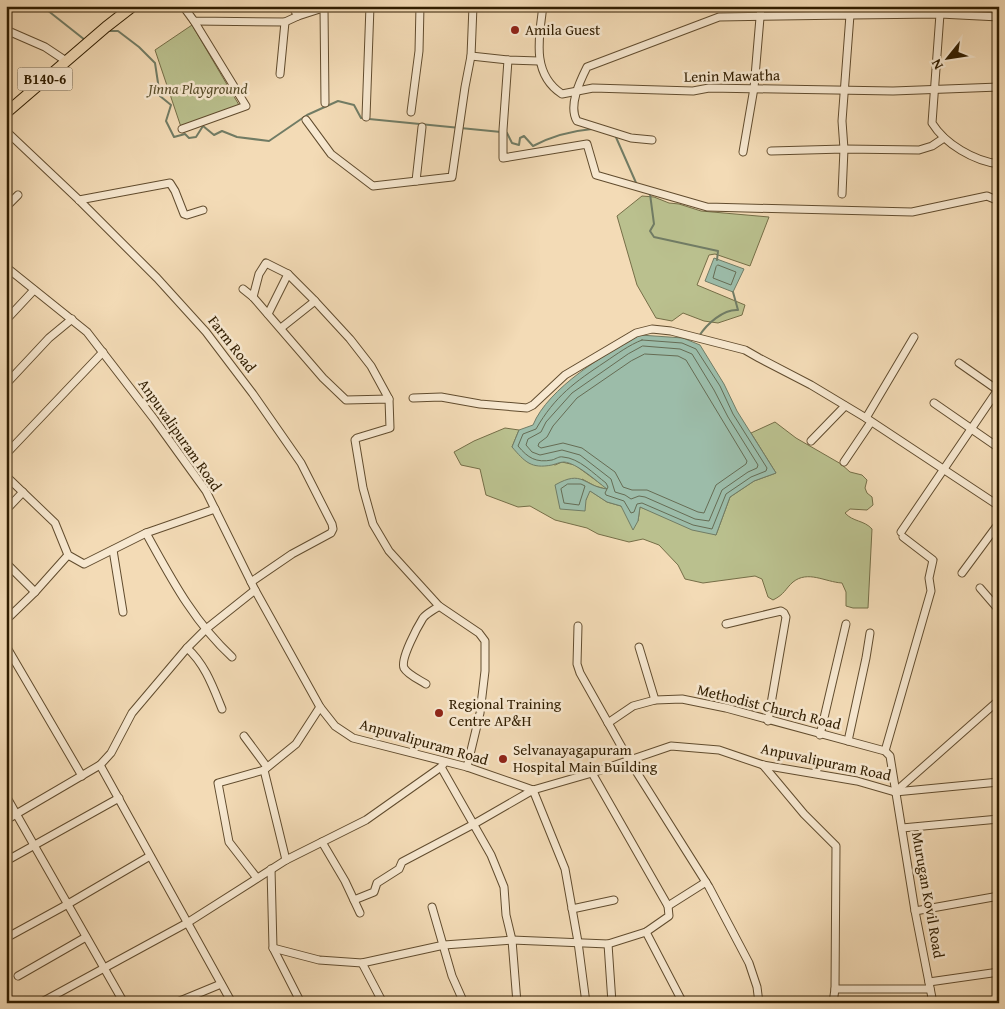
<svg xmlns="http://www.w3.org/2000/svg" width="1005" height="1009" font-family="'Gentium Book Plus',serif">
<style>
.green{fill:#bac08e;stroke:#756e47}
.water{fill:#9cbca9;stroke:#717c65}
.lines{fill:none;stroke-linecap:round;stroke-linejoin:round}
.shore{stroke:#666c54;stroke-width:1}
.stream{stroke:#717c65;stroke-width:2}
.minor-casing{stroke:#614c2e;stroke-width:9}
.primary-casing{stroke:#301d00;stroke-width:12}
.minor{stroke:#f7e8d0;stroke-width:7}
.primary{stroke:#f3dbb6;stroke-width:10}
.poi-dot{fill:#8f2418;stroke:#f7e8d0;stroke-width:2}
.labels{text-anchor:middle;stroke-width:5;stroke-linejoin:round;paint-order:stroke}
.shield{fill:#f7e8d0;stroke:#6c5a3e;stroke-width:1}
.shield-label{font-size:14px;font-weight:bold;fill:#301d00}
.poi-label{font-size:15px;fill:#301d00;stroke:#f7e8d0;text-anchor:start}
.street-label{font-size:15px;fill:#301d00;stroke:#f7e8d0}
.park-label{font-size:15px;font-style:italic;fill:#594e2b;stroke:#f7e8d0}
</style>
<rect width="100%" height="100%" fill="#f3dbb6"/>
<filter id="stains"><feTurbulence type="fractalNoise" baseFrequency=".004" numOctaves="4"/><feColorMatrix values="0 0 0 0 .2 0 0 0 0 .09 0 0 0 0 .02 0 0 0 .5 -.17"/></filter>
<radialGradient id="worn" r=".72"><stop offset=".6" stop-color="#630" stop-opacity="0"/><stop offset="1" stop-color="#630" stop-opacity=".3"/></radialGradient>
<g class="green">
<polygon points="192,25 239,105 181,127 155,50"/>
<polygon points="642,196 654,197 669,203 679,204 701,211 769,217 750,266 715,254 709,255 697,285 745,305 742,315 718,323 704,321 683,313 672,321 656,318 637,285 617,216"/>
<path d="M775 422 796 438 841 464 850 472 862 475 867 480 865 488 867 493 872 497 873 505 867 510 850 509 845 513C853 522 864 520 872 529L868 608H853L846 606V592L842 583C825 582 808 570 793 582 785 589 785 594 773 600L768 597 762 579 755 576 703 583 685 579 678 565 659 545 643 539 629 542 598 534 587 528 555 520 530 506 518 507 486 495 480 469 461 465 454 452 474 441 505 428 519 430 512 447 555 465 562 462 575 465 609 490 595 486 582 479 586 500 589 490 607 502 621 506 638 521 640 507 716 535 730 497 754 481 776 473 751 433Z"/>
</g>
<g class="water">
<polygon points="714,258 744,269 733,292 705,281"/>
<path d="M640 335 683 338 700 345 724 384 737 411 776 473 754 481 730 497 716 535 692 530 640 507 638 521 633 530 621 506 607 502 590 491 586 500 585 511 560 509 555 485C583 469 583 486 607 489 596 481 577 463 564 462 560 462 556 464 552 465 531 469 525 462 512 447L519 430 533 425C548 388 606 353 640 335Z"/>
</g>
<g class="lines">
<g class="shore">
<polygon points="718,265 736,272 731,285 713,278 716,267"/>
<path d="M642 340 682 343 696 349 720 386 733 414 767 468 766 471 751 477 726 494 712 529 693 525 642 503 637 504 634 512 631 513 624 501 606 495 605 493 608 487 606 483C594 474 579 458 563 457 559 456 556 459 552 460 536 463 528 458 518 446L523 434 536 429C555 396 575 382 605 362 617 354 629 345 642 340Z"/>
<polygon points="643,346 680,349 692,354 714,390 728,417 758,465 757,468 748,472 722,490 709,521 695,519 645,497 639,496 631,499 625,495 615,492 611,479 580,455 562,450 540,455 532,452 526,445 528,439 541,432 546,422 572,393 628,354"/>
<polygon points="645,354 678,356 686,360 747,461 746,464 716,485 704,513 698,512 647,490 632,490 623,487 615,472 582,448 563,443 541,448 538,446 539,443 547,437 553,426 577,398 631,361"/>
<polygon points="568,484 581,484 585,486 579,505 564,503 561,489"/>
</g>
<g class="stream">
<polyline points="42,6 85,40"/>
<polyline points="109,31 118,31 139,47 155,63 160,96 171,105 166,121 174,137 185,134 189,138 196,137 203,126 214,135 222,131 237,137 269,141 307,115 338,101 354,105 361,118 364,118"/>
<polyline points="369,119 501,132"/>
<path d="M505 132 507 133 512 143 519 145 520 138 524 136 533 146C552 136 570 131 592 129"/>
<polyline points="615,135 637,185"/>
<polyline points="648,193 650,194 654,224 650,231 654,237 718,251 717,260"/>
<path d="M699 336C707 324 723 309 738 310L733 292"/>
</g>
<defs>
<g id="minor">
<polyline points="183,6 194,21 285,22 298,16 329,6"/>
<polyline points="292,6 298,16"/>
<path d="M543 6C539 37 531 74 562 94L593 88 693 91 709 88 893 91 999 87"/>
<polyline points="324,8 325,103"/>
<path d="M940 14 932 123C945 144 974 161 999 164"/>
<polyline points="850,15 940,14 999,17"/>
<polyline points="6,30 45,47 66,61"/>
<polyline points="471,56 508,60 539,61"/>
<polyline points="508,60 503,130 503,158 587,144 596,175 707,207 912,212 987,196 999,201"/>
<polyline points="280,74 285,22"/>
<polyline points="411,112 419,51 420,6"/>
<polyline points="366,117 370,6"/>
<polyline points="306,120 331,154 373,186 452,177 465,87 471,56 473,6"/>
<polyline points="182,129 246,106 194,21"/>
<polyline points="6,131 79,200 157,278 206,332 253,394 301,463 332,524 333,529 331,533 292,554 251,582"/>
<path d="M652 140 631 138 577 121C568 106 580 81 587 67L719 17 850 15 842 121 844 149 842 194"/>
<polyline points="771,151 844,149 919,150 932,146 944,138"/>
<polyline points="743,152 754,88 761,6"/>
<polyline points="416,181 422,127"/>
<polyline points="79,200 170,183 175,191 184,214 187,215 203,210"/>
<polyline points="6,207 18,195"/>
<polyline points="998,236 999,237"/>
<polyline points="6,267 87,332 154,419 206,491 255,590 320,707 335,726 353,738 467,767 533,790 592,773 671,746 719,750 763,765 857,781 895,792 999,700"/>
<polyline points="243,289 253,297 323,378 346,400 389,399 390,428 357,438 355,440 363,488 373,524 389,551 439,606 479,633 485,641 485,671 480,713 467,767"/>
<polyline points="253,297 259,274 266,263 288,274 268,314"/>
<polyline points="315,301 350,339 371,366 389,399"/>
<polyline points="6,320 34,290"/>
<polyline points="281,328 315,301 288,274"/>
<polyline points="959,363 999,391"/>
<polyline points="6,384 49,338 72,319"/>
<polyline points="413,398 441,397 480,404 527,408 533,405 565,375 636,333 652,329 671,331 745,350 759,358 811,385 866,418 999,506"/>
<polyline points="934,403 999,448"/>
<polyline points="866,418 914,337"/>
<polyline points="811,441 845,406"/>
<polyline points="6,454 103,352"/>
<polyline points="844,462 871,422"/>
<polyline points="6,476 55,523 68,555 84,564 146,533 215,509"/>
<polyline points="6,510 23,492"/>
<polyline points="901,532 999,388"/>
<path d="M146 533C171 578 193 621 232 657"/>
<polyline points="113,550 123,612"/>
<polyline points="6,563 35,592"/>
<polyline points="962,573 999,523"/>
<polyline points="980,588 999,610"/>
<polyline points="6,620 35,592 68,555"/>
<polyline points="726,624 781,611 784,613 786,617 768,721"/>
<polyline points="578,626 577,664 580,673 629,760 709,887 749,963 757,987 759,1003"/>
<polyline points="6,646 82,776"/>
<polyline points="639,647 655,700"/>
<path d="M187 648C205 664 213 687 222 709"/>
<path d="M426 684C420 680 408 675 404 668 400 659 418 626 423 618 427 613 434 610 439 606"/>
<polyline points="608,723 633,706 655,700 682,699 726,708 885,751 890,756 915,911 933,1003"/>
<polyline points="820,735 846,624"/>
<polyline points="244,736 267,767"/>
<polyline points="848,741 866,658 870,633"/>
<polyline points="885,751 931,591 929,578 933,560 903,537"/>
<polyline points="100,765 232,1003"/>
<polyline points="763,765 804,814 836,846 835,989 833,1003"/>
<polyline points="441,767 491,855 504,887 506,915 512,940 517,1003"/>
<polyline points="264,770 286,860"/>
<polyline points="895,792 999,782"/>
<polyline points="6,796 124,1003"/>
<polyline points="6,820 100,765 111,753 132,713 187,648 206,629 255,590"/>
<polyline points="902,828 999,819"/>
<polyline points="322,842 345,881 360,913"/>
<polyline points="6,861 119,798"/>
<polyline points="271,869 273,948 301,1003"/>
<polyline points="257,878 229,842 218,783 264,770 296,744 320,707"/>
<polyline points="354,900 374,892 377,883 399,869 402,862 474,824 533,790 565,869 578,942 586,1003"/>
<polyline points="668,906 706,882"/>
<polyline points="432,907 452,976 464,1003"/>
<polyline points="572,909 614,900"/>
<polyline points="915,911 999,896"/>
<polyline points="646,932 683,1003"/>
<polyline points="6,938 68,904 150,856"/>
<polyline points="608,944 612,1003"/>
<polyline points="273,948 319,960 362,963 444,945 512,940 608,944 646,932 669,916 668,906 592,773"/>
<polyline points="362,963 383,1003"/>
<polyline points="18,976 86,937"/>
<polyline points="929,982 999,972"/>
<polyline points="835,989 930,989"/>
<polyline points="40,1003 187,923 286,860 366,820 441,767 445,762"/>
<polyline points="175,1003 221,984"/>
</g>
<g id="primary">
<polyline points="6,7 7,6"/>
<polyline points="6,113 106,27 133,6"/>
</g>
</defs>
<use href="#minor" class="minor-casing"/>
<use href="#primary" class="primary-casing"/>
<use href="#minor" class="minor"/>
<use href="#primary" class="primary"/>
</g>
<g class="poi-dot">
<circle cx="515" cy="30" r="5"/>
<circle cx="439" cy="713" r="5"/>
<circle cx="503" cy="759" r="5"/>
</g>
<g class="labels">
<rect class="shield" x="17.5" y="67.5" width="55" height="23" rx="4"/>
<g class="shield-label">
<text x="45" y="84">B140-6</text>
</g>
<g class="poi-label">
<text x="525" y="35">Amila Guest</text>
<text x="449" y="709">Regional Training<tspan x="449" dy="17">Centre AP&amp;H</tspan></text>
<text x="513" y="755">Selvanayagapuram<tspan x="513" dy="17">Hospital Main Building</tspan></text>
</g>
<g class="street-label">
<text transform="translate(732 76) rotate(-1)" y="5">Lenin Mawatha</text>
<text transform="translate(232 344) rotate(52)" y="5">Farm Road</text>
<text transform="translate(180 435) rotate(55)" y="5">Anpuvalipuram Road</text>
<text transform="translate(769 707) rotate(14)" y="5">Methodist Church Road</text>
<text transform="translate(424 742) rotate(16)" y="5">Anpuvalipuram Road</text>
<text transform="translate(826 762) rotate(12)" y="5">Anpuvalipuram Road</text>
<text transform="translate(928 895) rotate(80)" y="5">Murugan Kovil Road</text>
</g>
<g class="park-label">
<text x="198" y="94">Jinna Playground</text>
</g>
</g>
<rect width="1005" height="1009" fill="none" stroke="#f3dbb6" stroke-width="25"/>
<rect x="8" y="8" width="990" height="994" fill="none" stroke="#301d00" stroke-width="2.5"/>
<rect x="12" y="12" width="980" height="984" fill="none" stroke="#301d00"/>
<g transform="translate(948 58) rotate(240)" stroke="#f7e8d0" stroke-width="4" paint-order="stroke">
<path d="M0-4L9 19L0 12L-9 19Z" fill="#301d00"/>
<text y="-8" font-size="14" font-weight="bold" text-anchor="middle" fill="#301d00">N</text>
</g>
<rect width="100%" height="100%" filter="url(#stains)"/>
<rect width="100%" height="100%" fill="url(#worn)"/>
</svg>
